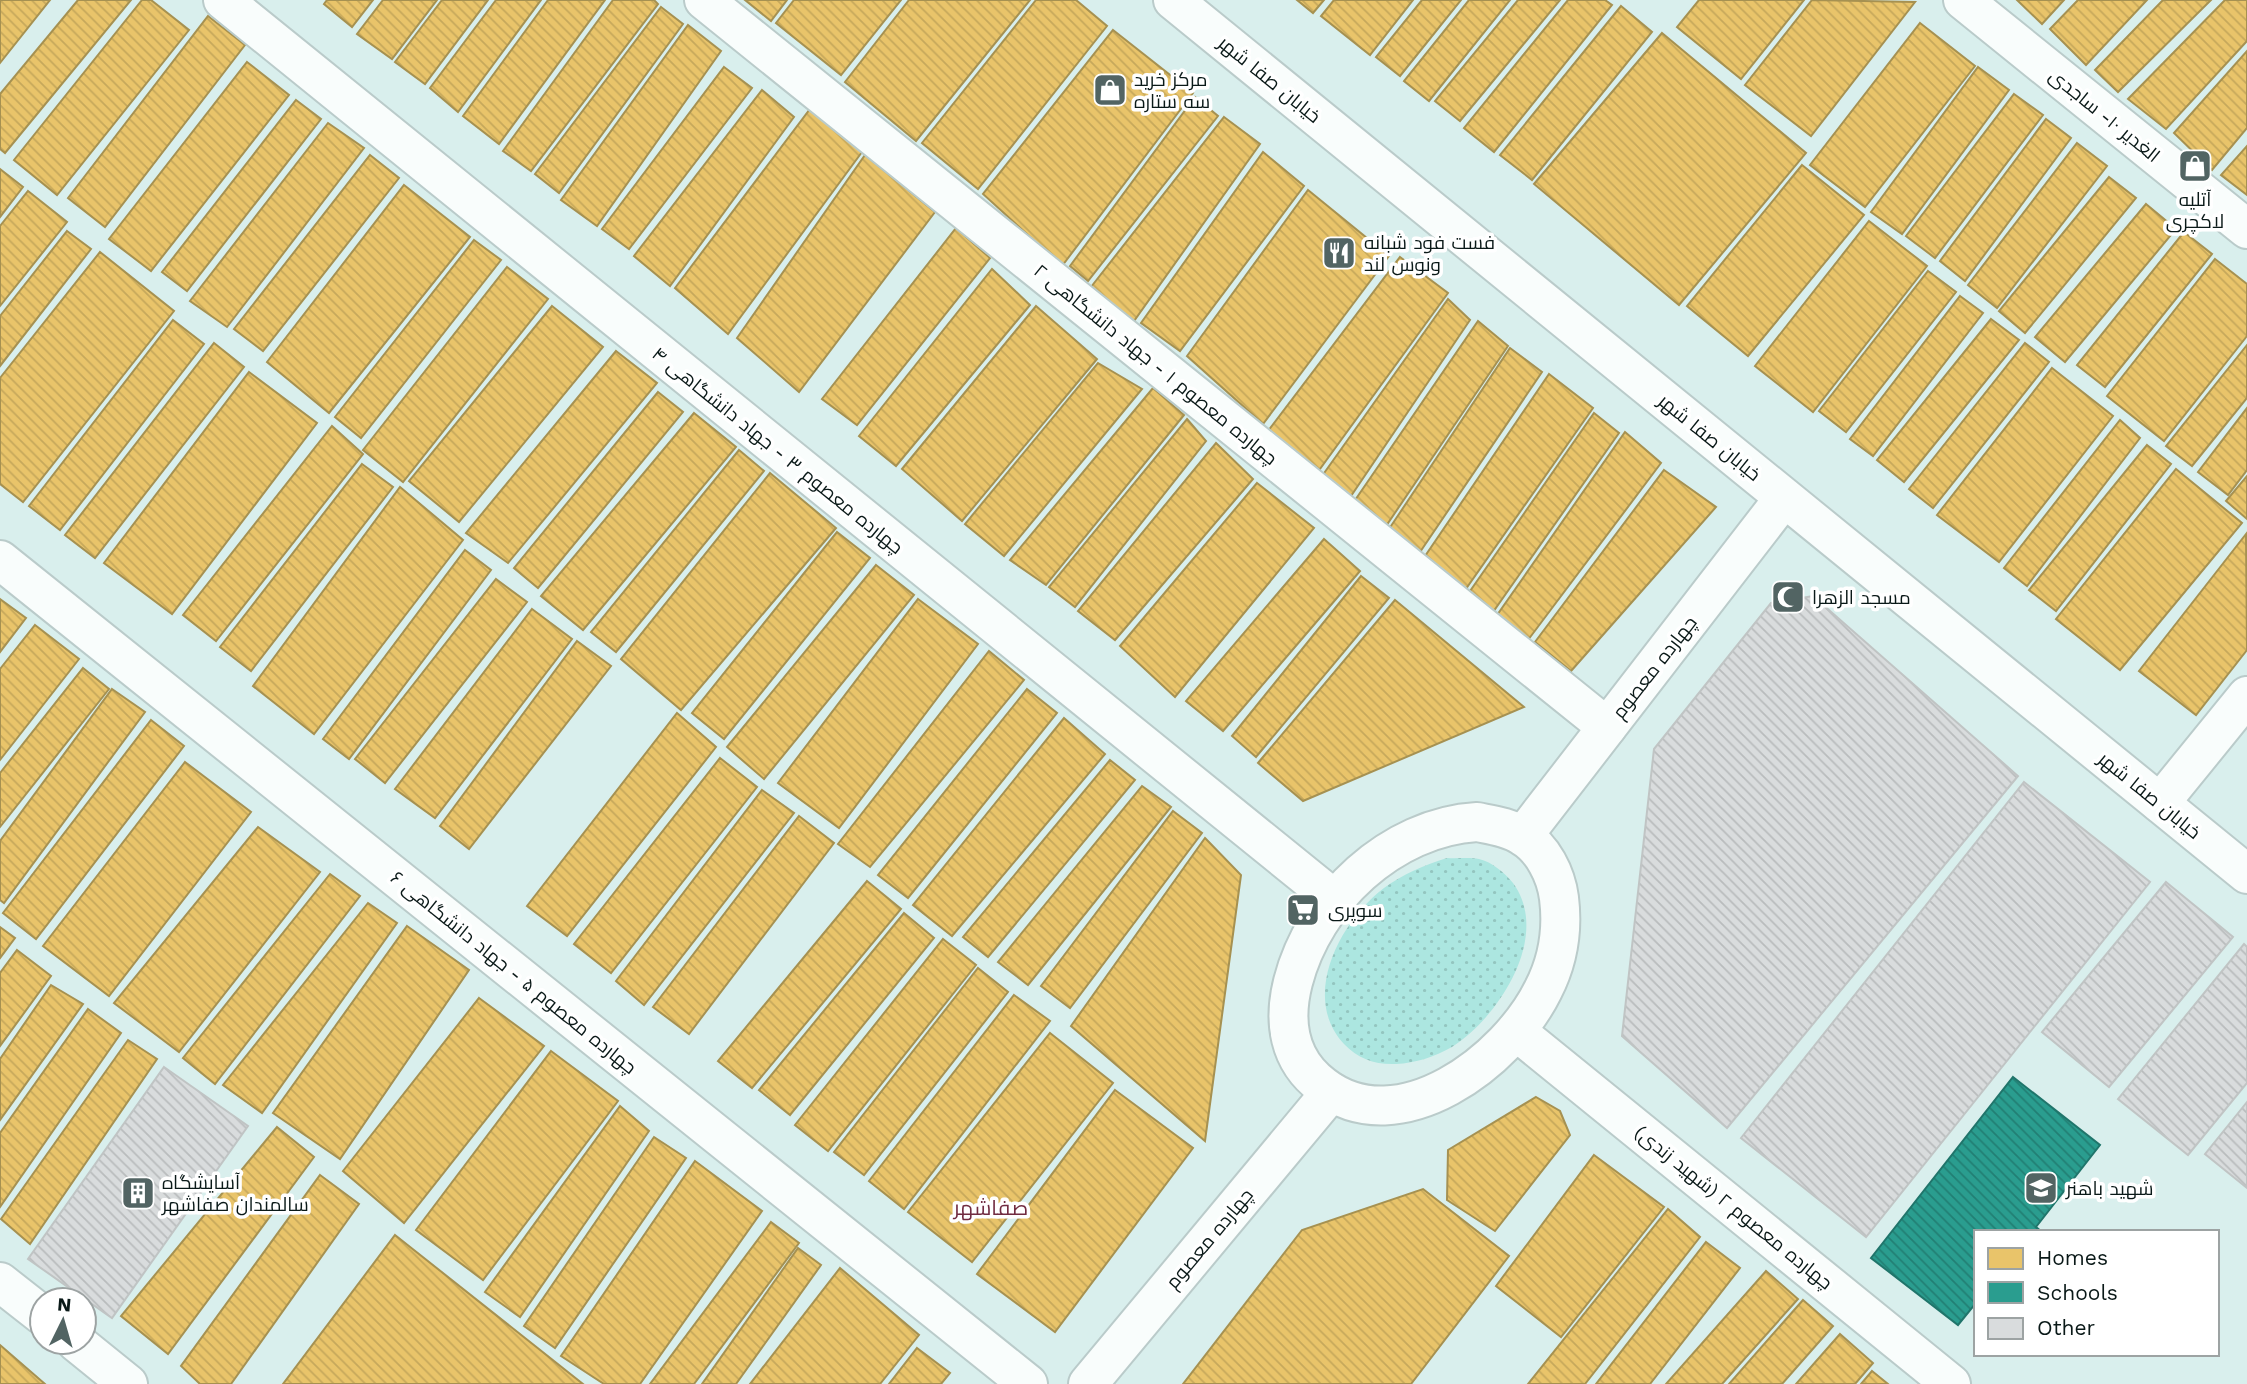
<svg xmlns="http://www.w3.org/2000/svg" width="2247" height="1384" font-family="'Work Sans',Cairo,sans-serif">
<style>
.grass{fill:url(#grass-dots)}
.homes{fill:url(#homes-back-hatch);stroke:#a69151;stroke-width:2}
.schools{fill:url(#schools-back-hatch);stroke:#20756b;stroke-width:2}
.building{fill:url(#building-back-hatch);stroke:#c0c4c4;stroke-width:2}
.lines{fill:none;stroke-linecap:round;stroke-linejoin:round}
.minor-casing{stroke:#bacbca;stroke-width:42}
.secondary-casing{stroke:#bacbca;stroke-width:42}
.minor{stroke:#f9fdfc;stroke-width:38}
.secondary{stroke:#f9fdfc;stroke-width:38}
.labels{text-anchor:middle;stroke-width:7;stroke-linejoin:round;paint-order:stroke}
.poi-label{font-size:19px;fill:#0a1918;stroke:#fff;text-anchor:start}
.street-label{font-size:19px;fill:#0a1918;stroke:#fff}
.neighbourhood-label{font-size:21px;fill:#712c41;stroke:#fff}
</style>
<defs>
<pattern id="grass-dots" width="8" height="8" patternUnits="userSpaceOnUse" patternTransform="scale(1.75)"><rect width="8" height="8" fill="#ace6e0"/><path d="M2 2h.1M6 6h.1" fill="none" stroke="#93c5bf" stroke-width="1.8" stroke-linecap="round"/></pattern>
<pattern id="homes-back-hatch" width="6" height="6" patternUnits="userSpaceOnUse" patternTransform="scale(1.75)"><rect width="6" height="6" fill="#e9c46a"/><path d="M-1 5l2 2M0 0l6 6M5-1l2 2" fill="none" stroke="#c6a85b"/></pattern>
<pattern id="schools-back-hatch" width="6" height="6" patternUnits="userSpaceOnUse" patternTransform="scale(1.75)"><rect width="6" height="6" fill="#2a9d8f"/><path d="M-1 5l2 2M0 0l6 6M5-1l2 2" fill="none" stroke="#227f74"/></pattern>
<pattern id="building-back-hatch" width="6" height="6" patternUnits="userSpaceOnUse" patternTransform="scale(1.75)"><rect width="6" height="6" fill="#d9dcdd"/><path d="M-1 5l2 2M0 0l6 6M5-1l2 2" fill="none" stroke="#b9bcbd"/></pattern>
</defs>
<rect width="100%" height="100%" fill="#d9efed"/>
<path class="grass" d="M1447 858C1457 859 1469 857 1479 859 1492 862 1505 873 1513 883 1552 936 1498 1018 1452 1047 1434 1057 1416 1063 1396 1064 1376 1065 1358 1059 1344 1044 1300 997 1340 921 1384 888 1403 874 1424 865 1447 858Z"/>
<g class="homes">
<polygon points="0,0 50,0 0,63"/>
<polygon points="78,0 131,0 5,153 0,149 0,94"/>
<polygon points="142,0 151,0 189,30 57,195 14,160"/>
<polygon points="327,0 373,0 352,27 324,4"/>
<polygon points="383,0 437,0 392,59 357,34"/>
<polygon points="442,0 488,0 425,84 395,62"/>
<polygon points="496,0 541,0 458,112 430,88"/>
<polygon points="548,0 605,0 499,144 463,116"/>
<polygon points="613,0 654,0 658,4 531,171 503,151"/>
<polygon points="745,0 787,0 771,21"/>
<polygon points="794,0 901,0 841,75 776,23"/>
<polygon points="909,0 1030,0 916,141 845,82"/>
<polygon points="1036,0 1076,0 1107,26 978,189 922,143"/>
<polygon points="1297,0 1324,0 1313,13"/>
<polygon points="1334,0 1413,0 1370,55 1321,16"/>
<polygon points="1422,0 1461,0 1400,76 1376,57"/>
<polygon points="1469,0 1510,0 1429,101 1404,81"/>
<polygon points="1518,0 1560,0 1460,121 1435,101"/>
<polygon points="1568,0 1605,0 1612,5 1494,152 1464,128"/>
<polygon points="1699,0 1804,0 1741,79 1677,27"/>
<polygon points="1812,0 1915,2 1811,136 1745,85"/>
<polygon points="2017,0 2064,0 2042,24"/>
<polygon points="2078,0 2147,0 2086,65 2050,29"/>
<polygon points="2163,0 2211,0 2118,92 2095,70"/>
<polygon points="2225,0 2247,0 2247,41 2166,129 2128,99"/>
<polygon points="1621,6 1652,32 1532,180 1500,155"/>
<polygon points="661,7 683,24 559,193 535,174"/>
<polygon points="208,16 245,45 105,227 68,198"/>
<polygon points="1920,23 1975,66 1865,207 1810,165"/>
<polygon points="688,25 721,51 597,226 561,200"/>
<polygon points="1113,30 1193,93 1062,266 983,194"/>
<polygon points="1662,33 1806,153 1679,305 1534,184"/>
<polygon points="2247,51 2247,128 2212,170 2174,133"/>
<polygon points="247,62 289,95 151,271 109,239"/>
<polygon points="724,67 752,88 629,249 602,229"/>
<polygon points="1978,67 2009,90 1902,234 1871,212"/>
<polygon points="762,90 794,117 670,286 634,256"/>
<polygon points="2014,94 2043,115 1935,258 1906,236"/>
<polygon points="1195,97 1218,116 1088,281 1070,266"/>
<polygon points="296,100 321,119 187,291 162,272"/>
<polygon points="810,109 862,152 728,334 675,288"/>
<polygon points="1224,117 1260,144 1134,321 1091,287"/>
<polygon points="2046,119 2071,138 1965,281 1940,261"/>
<polygon points="328,123 364,148 227,327 190,301"/>
<polygon points="2077,143 2107,166 1997,308 1968,285"/>
<polygon points="2247,146 2247,195 2221,175"/>
<polygon points="1263,152 1304,186 1180,351 1141,323"/>
<polygon points="370,155 399,178 263,351 234,329"/>
<polygon points="865,155 935,212 799,392 737,338"/>
<polygon points="1802,165 1864,215 1748,356 1687,306"/>
<polygon points="0,169 23,187 0,217"/>
<polygon points="2109,177 2136,198 2025,333 1999,311"/>
<polygon points="404,185 470,237 329,413 267,362"/>
<polygon points="1308,190 1389,256 1263,424 1187,356"/>
<polygon points="28,191 67,222 0,306 0,226"/>
<polygon points="2146,204 2176,229 2065,362 2035,337"/>
<polygon points="1869,221 1927,266 1813,412 1755,366"/>
<polygon points="956,228 990,258 857,425 822,399"/>
<polygon points="67,231 91,249 0,366 0,316"/>
<polygon points="2184,232 2212,254 2105,387 2077,365"/>
<polygon points="474,240 501,260 361,438 335,417"/>
<polygon points="100,252 174,311 23,502 0,484 0,378"/>
<polygon points="1400,257 1448,293 1317,473 1268,431"/>
<polygon points="2215,259 2247,284 2247,336 2164,441 2107,396"/>
<polygon points="507,267 548,299 403,482 363,450"/>
<polygon points="992,269 1030,305 896,466 859,436"/>
<polygon points="1928,271 1956,292 1846,432 1819,411"/>
<polygon points="1960,296 1983,313 1873,456 1850,439"/>
<polygon points="1448,299 1470,320 1349,499 1322,476"/>
<polygon points="552,306 603,347 459,522 409,481"/>
<polygon points="1036,306 1097,359 962,521 902,469"/>
<polygon points="1991,319 2019,340 1904,482 1877,460"/>
<polygon points="173,320 204,344 60,530 29,506"/>
<polygon points="1478,321 1508,346 1382,532 1351,506"/>
<polygon points="214,343 244,367 95,558 65,535"/>
<polygon points="2025,343 2049,362 1933,508 1909,489"/>
<polygon points="2247,345 2247,398 2192,466 2166,446"/>
<polygon points="1510,348 1542,372 1418,555 1389,529"/>
<polygon points="616,351 657,383 508,563 466,533"/>
<polygon points="1098,363 1142,389 1004,556 965,524"/>
<polygon points="2052,368 2113,416 1999,562 1937,515"/>
<polygon points="249,372 317,423 172,614 104,563"/>
<polygon points="1549,374 1593,408 1463,593 1421,562"/>
<polygon points="1153,388 1184,415 1046,585 1010,560"/>
<polygon points="658,392 683,412 538,588 514,568"/>
<polygon points="2247,408 2247,470 2228,495 2198,472"/>
<polygon points="694,413 736,447 583,630 541,596"/>
<polygon points="1594,413 1619,433 1493,612 1468,594"/>
<polygon points="1187,419 1206,441 1075,607 1049,587"/>
<polygon points="2120,420 2140,438 2027,586 2004,568"/>
<polygon points="332,426 363,454 216,641 183,615"/>
<polygon points="1625,432 1661,463 1528,640 1495,618"/>
<polygon points="1216,443 1253,479 1115,640 1078,611"/>
<polygon points="2147,445 2171,464 2056,611 2029,590"/>
<polygon points="739,450 764,471 616,652 591,632"/>
<polygon points="362,464 393,487 251,671 220,647"/>
<polygon points="2176,469 2242,523 2120,670 2056,619"/>
<polygon points="1664,470 1716,507 1571,671 1535,642"/>
<polygon points="770,473 836,528 681,710 621,659"/>
<polygon points="2247,476 2247,519 2226,501"/>
<polygon points="1257,483 1314,528 1175,697 1120,646"/>
<polygon points="400,487 463,540 314,734 253,686"/>
<polygon points="837,532 870,558 724,739 692,713"/>
<polygon points="2246,534 2247,650 2196,715 2139,671"/>
<polygon points="1324,539 1360,571 1223,731 1186,701"/>
<polygon points="465,550 491,570 349,759 323,739"/>
<polygon points="876,565 914,595 764,779 727,747"/>
<polygon points="1361,576 1389,598 1256,757 1232,736"/>
<polygon points="496,579 527,602 385,783 355,759"/>
<polygon points="0,599 26,618 0,652"/>
<polygon points="918,599 978,644 839,828 778,783"/>
<polygon points="1395,600 1524,707 1303,801 1258,763"/>
<polygon points="532,609 572,639 435,818 395,789"/>
<polygon points="35,625 79,659 0,760 0,669"/>
<polygon points="577,641 611,666 469,849 440,826"/>
<polygon points="989,651 1024,680 870,867 838,844"/>
<polygon points="83,668 109,689 0,827 0,773"/>
<polygon points="112,689 145,712 4,903 0,900 0,841"/>
<polygon points="1027,689 1057,713 908,898 878,875"/>
<polygon points="677,713 716,747 567,936 527,906"/>
<polygon points="1064,718 1105,754 952,936 913,905"/>
<polygon points="151,720 184,746 36,939 3,913"/>
<polygon points="720,758 757,787 611,973 574,944"/>
<polygon points="1110,760 1135,780 988,957 963,937"/>
<polygon points="185,762 251,812 109,996 43,946"/>
<polygon points="1142,786 1171,807 1028,985 998,962"/>
<polygon points="762,790 794,813 644,1005 616,981"/>
<polygon points="1173,811 1202,833 1070,1008 1041,986"/>
<polygon points="799,816 834,843 689,1034 653,1007"/>
<polygon points="258,827 320,872 179,1052 114,1003"/>
<polygon points="1205,838 1241,875 1205,1141 1071,1026"/>
<polygon points="330,874 360,896 215,1084 183,1058"/>
<polygon points="867,881 901,909 752,1088 718,1061"/>
<polygon points="368,903 397,923 262,1113 223,1085"/>
<polygon points="904,913 934,938 790,1115 759,1090"/>
<polygon points="407,926 469,970 340,1159 273,1113"/>
<polygon points="0,927 15,938 0,958"/>
<polygon points="943,939 976,965 828,1151 795,1125"/>
<polygon points="17,950 51,976 0,1046 0,973"/>
<polygon points="978,968 1008,992 864,1175 834,1152"/>
<polygon points="51,985 83,1004 0,1120 0,1059"/>
<polygon points="1014,995 1050,1021 904,1209 869,1181"/>
<polygon points="479,998 544,1046 404,1223 343,1171"/>
<polygon points="88,1009 121,1033 0,1207 0,1133"/>
<polygon points="1050,1033 1113,1083 972,1262 908,1212"/>
<polygon points="128,1040 157,1059 30,1244 1,1219"/>
<polygon points="551,1051 618,1101 483,1280 416,1230"/>
<polygon points="1115,1090 1193,1148 1055,1332 977,1274"/>
<polygon points="1536,1097 1560,1111 1570,1135 1495,1231 1447,1200 1448,1150"/>
<polygon points="620,1106 649,1131 520,1317 485,1292"/>
<polygon points="277,1127 314,1157 168,1354 121,1316"/>
<polygon points="654,1137 686,1158 555,1348 524,1326"/>
<polygon points="1594,1155 1664,1207 1561,1337 1496,1286"/>
<polygon points="695,1161 762,1211 640,1384 604,1384 561,1356"/>
<polygon points="320,1175 359,1204 231,1384 200,1384 181,1366"/>
<polygon points="1423,1189 1509,1256 1411,1384 1183,1384 1302,1230"/>
<polygon points="1668,1209 1700,1237 1585,1384 1528,1384"/>
<polygon points="771,1222 799,1243 694,1384 650,1384"/>
<polygon points="395,1235 583,1384 283,1384"/>
<polygon points="1706,1242 1740,1268 1650,1384 1596,1384"/>
<polygon points="798,1248 821,1265 736,1384 702,1384"/>
<polygon points="840,1268 919,1335 880,1384 750,1384"/>
<polygon points="1766,1271 1798,1299 1722,1384 1666,1384"/>
<polygon points="1803,1300 1833,1326 1782,1384 1729,1384"/>
<polygon points="1840,1334 1873,1363 1855,1384 1796,1384"/>
<polygon points="0,1345 45,1384 0,1384"/>
<polygon points="917,1348 950,1373 941,1384 889,1384"/>
<polygon points="1872,1371 1888,1384 1861,1384"/>
</g>
<polygon class="schools" points="2013,1077 2100,1145 2036,1227 2042,1232 1976,1232 1976,1303 1958,1325 1871,1258"/>
<g class="building">
<polygon points="1813,596 2018,776 1727,1128 1622,1036 1654,749 1771,603"/>
<polygon points="2024,782 2150,882 1866,1237 1741,1138"/>
<polygon points="2166,882 2233,937 2109,1087 2042,1032"/>
<polygon points="2244,944 2247,947 2247,1083 2188,1155 2118,1099"/>
<polygon points="164,1067 248,1126 112,1318 28,1259"/>
<polygon points="2247,1102 2247,1188 2205,1154"/>
</g>
<g class="lines">
<defs>
<g id="minor">
<polyline points="223,0 1334,899"/>
<polyline points="704,0 1607,727"/>
<polyline points="1963,0 2247,229"/>
<polyline points="0,560 1028,1384"/>
<polyline points="2160,803 2247,696"/>
<path d="M1477 822C1492 825 1509 827 1522 836 1543 848 1556 875 1559 898 1563 930 1558 961 1543 990 1508 1061 1399 1144 1323 1086 1288 1060 1283 1021 1293 982 1314 900 1391 827 1477 822Z"/>
<polyline points="1523,836 1784,498"/>
<polyline points="1516,1031 1951,1384"/>
<polyline points="0,1282 42,1315"/>
<polyline points="76,1342 128,1384"/>
<polyline points="1088,1384 1331,1092"/>
</g>
<polyline id="secondary" points="1173,0 2247,874"/>
</defs>
<use href="#minor" class="minor-casing"/>
<use href="#secondary" class="secondary-casing"/>
<use href="#minor" class="minor"/>
<use href="#secondary" class="secondary"/>
</g>
<defs>
<symbol id="shop-square" viewBox="-11 -11 22 22"><rect x="-9" y="-9" width="18" height="18" rx="4" fill="#526463" stroke="#fff"/><path d="M-5-2.5h2.3a2.7 3.5 0 0 1 5.4 0H5L5.5 6h-11ZM-1.5-2.5h3a1.5 2.3 0 0 0-3 0Z" fill="#fff"/></symbol>
<symbol id="restaurant-square" viewBox="-11 -11 22 22"><rect x="-9" y="-9" width="18" height="18" rx="4" fill="#526463" stroke="#fff"/><path d="M-5-6h1v4h1v-4h1v4h1v-4h1v5L-1.5 .5V6h-2V.5L-5-1ZM5-6V6H3V1.5H1.5Q1.5-4 5-6Z" fill="#fff"/></symbol>
<symbol id="mosque-square" viewBox="-11 -11 22 22"><rect x="-9" y="-9" width="18" height="18" rx="4" fill="#526463" stroke="#fff"/><path d="M3.5-4.9A6 6 0 1 0 3.5 4.9A5 5 0 1 1 3.5-4.9Z" fill="#fff"/></symbol>
<symbol id="supermarket-square" viewBox="-11 -11 22 22"><rect x="-9" y="-9" width="18" height="18" rx="4" fill="#526463" stroke="#fff"/><path d="M-6-5.5h2.5l.6 2H6L4.5 2H-2.5L-4.4-4H-6ZM-1.5 3.2a1.3 1.3 0 1 0 .1 0ZM3 3.2a1.3 1.3 0 1 0 .1 0Z" fill="#fff"/></symbol>
<symbol id="school-square" viewBox="-11 -11 22 22"><rect x="-9" y="-9" width="18" height="18" rx="4" fill="#526463" stroke="#fff"/><path d="M0-5L7-2L0 1L-7-2ZM-4 1L0 2.5L4 1V4Q0 6-4 4Z" fill="#fff"/></symbol>
<symbol id="building-square" viewBox="-11 -11 22 22"><rect x="-9" y="-9" width="18" height="18" rx="4" fill="#526463" stroke="#fff"/><path d="M-4-6H4V6H1V3H-1V6H-4ZM-2.5-4.3h1.7v1.8h-1.7ZM.8-4.3h1.7v1.8H.8ZM-2.5-1h1.7V.8h-1.7ZM.8-1h1.7V.8H.8Z" fill="#fff"/></symbol>
</defs>
<g fill-rule="evenodd">
<use href="#shop-square" x="1091" y="71" width="38" height="38"/>
<use href="#shop-square" x="2176" y="147" width="38" height="38"/>
<use href="#restaurant-square" x="1320" y="234" width="38" height="38"/>
<use href="#mosque-square" x="1769" y="578" width="38" height="38"/>
<use href="#supermarket-square" x="1284" y="891" width="38" height="38"/>
<use href="#school-square" x="2022" y="1169" width="38" height="38"/>
<use href="#building-square" x="119" y="1174" width="38" height="38"/>
</g>
<g class="labels">
<g class="poi-label">
<text x="1134" y="86">مرکز خرید<tspan x="1134" dy="22">سه ستاره</tspan></text>
<text x="2195" y="206" text-anchor="middle">آتلیه<tspan x="2195" dy="22">لاکچری</tspan></text>
<text x="1364" y="249">فست فود شبانه<tspan x="1364" dy="22">ونوس لند</tspan></text>
<text x="1812" y="604">مسجد الزهرا</text>
<text x="1328" y="917">سوپری</text>
<text x="162" y="1189">آسایشگاه<tspan x="162" dy="22">سالمندان صفاشهر</tspan></text>
<text x="2066" y="1195">شهید باهنر</text>
</g>
<g class="street-label">
<text transform="translate(1270 79) rotate(39)" y="7">خیابان صفا شهر</text>
<text transform="translate(2105 115) rotate(39)" y="7">الغدیر ۱۰- ساجدی</text>
<text transform="translate(1156 364) rotate(39)" y="7">چهارده معصوم ۱ - جهاد دانشگاهی ۲</text>
<text transform="translate(1710 437) rotate(39)" y="7">خیابان صفا شهر</text>
<text transform="translate(778 450) rotate(39)" y="7">چهارده معصوم ۳ - جهاد دانشگاهی ۴</text>
<text transform="translate(1654 667) rotate(-52)" y="7">چهارده معصوم</text>
<text transform="translate(2150 795) rotate(39)" y="7">خیابان صفا شهر</text>
<text transform="translate(514 972) rotate(39)" y="7">چهارده معصوم ۵ - جهاد دانشگاهی ۶</text>
<text transform="translate(1734 1207) rotate(39)" y="7">چهارده معصوم ۲ (شهید زندی)</text>
<text transform="translate(1209 1238) rotate(-50)" y="7">چهارده معصوم</text>
</g>
<g class="neighbourhood-label">
<text x="991" y="1215">صفاشهر</text>
</g>
</g>
<rect x="1974" y="1230" width="245" height="126" fill="#ffffff" stroke="#9da3a3" stroke-width="2"/>
<rect x="1988" y="1248" width="35" height="21" fill="#e9c46a" stroke="#9da3a3" stroke-width="2"/>
<text x="2037" y="1265" font-size="21" fill="#0a1918">Homes</text>
<rect x="1988" y="1282" width="35" height="21" fill="#2a9d8f" stroke="#9da3a3" stroke-width="2"/>
<text x="2037" y="1300" font-size="21" fill="#0a1918">Schools</text>
<rect x="1988" y="1318" width="35" height="21" fill="#d9dcdd" stroke="#9da3a3" stroke-width="2"/>
<text x="2037" y="1335" font-size="21" fill="#0a1918">Other</text>
<g transform="translate(63 1321) rotate(5)"><circle r="33" fill="#ffffff" stroke="#9da3a3" stroke-width="2"/>
<path d="M0-5L12 26L0 18L-12 26Z" fill="#526463"/>
<text y="-10" font-size="19" font-weight="bold" text-anchor="middle" fill="#0a1918">N</text>
</g>
</svg>
